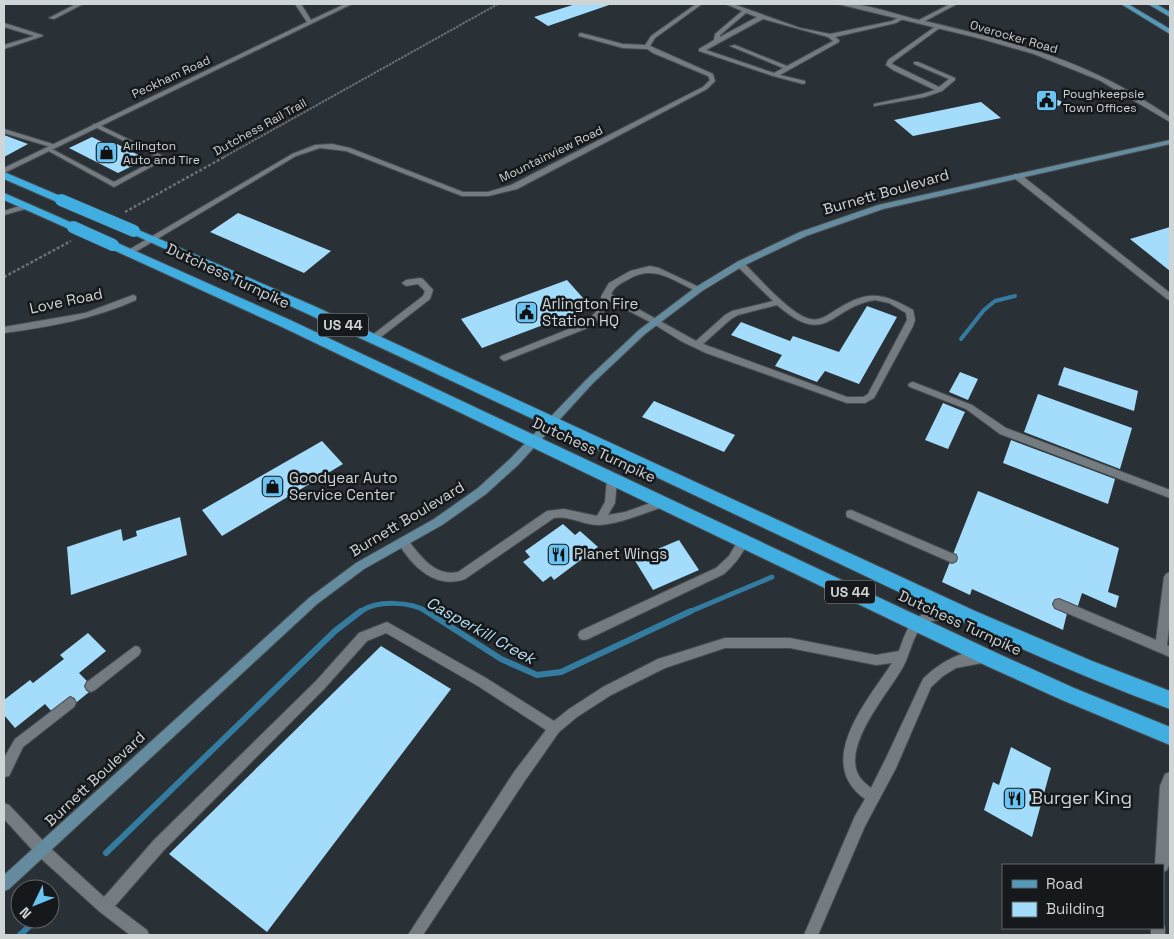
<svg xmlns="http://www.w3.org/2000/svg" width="1174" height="939" font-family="'Space Grotesk',sans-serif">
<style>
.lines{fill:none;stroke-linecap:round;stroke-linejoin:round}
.stream-far2{stroke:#337ca0;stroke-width:4}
.stream-far1{stroke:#337ca0;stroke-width:5}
.stream{stroke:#337ca0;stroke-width:6}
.building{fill:#a4ddfc}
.lane-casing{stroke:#484d51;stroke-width:2}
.street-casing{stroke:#484d51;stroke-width:2}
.secondary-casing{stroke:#484d51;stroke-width:2}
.primary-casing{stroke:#484d51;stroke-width:2}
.highway-casing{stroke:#484d51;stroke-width:2}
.path-far1{stroke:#6a7075;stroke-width:2;stroke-dasharray:2.5 1;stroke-linecap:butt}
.path{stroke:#6a7075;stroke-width:2.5;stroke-dasharray:3 2;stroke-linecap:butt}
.lane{fill:#747c81;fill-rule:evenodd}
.street{fill:#747c81;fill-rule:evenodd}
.secondary{fill:#658b9e;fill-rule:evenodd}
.primary{fill:#559abb;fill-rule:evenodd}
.highway{fill:#41aee2;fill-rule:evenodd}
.highway-bridge-casing{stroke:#484d51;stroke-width:13;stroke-linecap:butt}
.highway-bridge{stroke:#41aee2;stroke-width:12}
.labels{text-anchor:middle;stroke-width:5;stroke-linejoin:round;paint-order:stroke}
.far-street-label{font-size:12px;fill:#cfd4d7;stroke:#15191b}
.far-poi-label{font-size:12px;fill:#cfd4d7;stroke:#15191b;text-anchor:start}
.shield{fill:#15191b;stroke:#979c9f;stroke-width:1}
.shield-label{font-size:14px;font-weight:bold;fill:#cfd4d7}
.street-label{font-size:15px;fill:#cfd4d7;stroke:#15191b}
.poi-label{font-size:15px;fill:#cfd4d7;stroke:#15191b;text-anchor:start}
.water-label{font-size:16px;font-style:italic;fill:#badff4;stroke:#15191b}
.near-poi-label{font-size:18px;fill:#cfd4d7;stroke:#15191b;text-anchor:start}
</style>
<rect width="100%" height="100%" fill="#2a3136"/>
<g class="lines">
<polyline class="stream-far2" points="961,339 984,310 995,301 1015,296"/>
<g class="stream-far1">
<path d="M360 612C376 600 410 601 428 612"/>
<polyline points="689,612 772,577"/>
</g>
<g class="stream">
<polyline points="426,611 501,659 537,675 561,672 691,611"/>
<polyline points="106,853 335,631 361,611"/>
<polyline points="50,907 55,903"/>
<polyline points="20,935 37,919"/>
</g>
</g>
<g class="building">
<polygon points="576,4 612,4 548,26 534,17"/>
<polygon points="1042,95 1058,100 1062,102 1059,106 1048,103 1046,106 1035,103"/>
<polygon points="981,102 1001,118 913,136 894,120"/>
<polygon points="4,135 28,144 4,157"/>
<polygon points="92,137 112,147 117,144 146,159 118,173 69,148"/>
<polygon points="238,213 331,251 304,273 210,232"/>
<polygon points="1170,227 1170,271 1130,239"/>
<polygon points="567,280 591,307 482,348 461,319"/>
<polygon points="867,306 897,317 859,384 825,371 817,382 775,366 782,355 731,335 741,322 790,341 793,336 839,352"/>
<polygon points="1064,367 1138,391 1134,411 1058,385"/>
<polygon points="960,372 978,379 968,400 949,392"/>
<polygon points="1038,394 1132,428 1120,469 1024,432"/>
<polygon points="654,401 735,435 724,452 642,417"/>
<polygon points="943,403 965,412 948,449 925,440"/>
<polygon points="1011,440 1115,479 1108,504 1003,463"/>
<polygon points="322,441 343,464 222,536 202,510"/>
<polygon points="978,491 1119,548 1108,592 1119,596 1116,608 1082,593 1077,609 1067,613 1063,630 972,589 970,595 942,582"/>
<polygon points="180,517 187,555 71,595 67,547 121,529 123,541 137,536 136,531"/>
<polygon points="563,524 575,535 580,531 598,547 554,580 551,576 543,582 523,562 530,557 525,551"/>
<polygon points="679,540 699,570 653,590 634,559"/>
<polygon points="88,633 106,651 79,673 94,688 72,706 54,714 45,704 15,728 4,715 4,700 30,680 33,683 64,659 60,655"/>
<polygon points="381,646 451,689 267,932 169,854"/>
<polygon points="1011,747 1051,768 1032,837 984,810 993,782 999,785"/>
</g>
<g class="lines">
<defs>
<g id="lane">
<polygon points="76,4 83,4 54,19 49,18"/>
<path d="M726 4H733L800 28 830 34 892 21 902 16 905 18 896 23 835 37 839 40V42L780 75 805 81V83L803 84 773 76 699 51V49L714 40 715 34 742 11ZM746 13 757 17 720 37V35ZM763 19 828 37 833 41 787 66 735 45 730 46 783 68 774 73 706 50Z"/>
<polygon points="4,23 42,35 43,36 4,49 4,45 34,36 4,27"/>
<polygon points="936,26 941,27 893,62 892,64 939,87 949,79 914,64 914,62 918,62 955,78 955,80 942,91 925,97 874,106 874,104 922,94 935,90 893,70 886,65 888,60"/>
<polygon points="581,33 623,44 647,45 650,47 647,49 623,48 579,36 579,34"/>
<polygon points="93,124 97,124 167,158 114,187 45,149 50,148 114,182 159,158 93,126"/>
<polygon points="4,129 56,145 57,146 54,148 4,133"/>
<polygon points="1014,174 1020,174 1170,293 1170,300 1167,299 1014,178"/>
<polygon points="26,204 30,206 29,208 4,215 4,211"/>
<path d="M737 262H743C758 277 791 315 810 319 818 321 825 317 831 313 865 291 878 290 913 310L915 320 913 326 874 398 865 403H847L706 353 681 341 652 323 608 300 602 316 590 327 507 360 504 361 500 358 501 356 584 323 595 313 602 295 609 283 630 271 650 266 659 268 703 289 702 291H696C672 280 654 264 629 279 621 283 615 286 611 294L696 341 725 315 732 311 773 301 737 266ZM875 300 889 303 906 313 907 320 868 394 863 397H847L703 344 731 319 738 315 777 305C828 349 829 307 875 300Z"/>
<polygon points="420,278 423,279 433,290 430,299 377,340 371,340 370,338 371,336 423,296 425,291 418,284 406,286 402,283 406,280"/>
<polygon points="913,382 972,405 1006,428 1170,490 1170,498 1000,434 966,409 910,387 908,385 910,383"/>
<path d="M612 475 616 476 617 479 615 503 608 515 625 512 662 499 666 500 667 503 666 506C644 513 623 523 600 525 585 526 570 515 554 518L465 579C436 590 411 566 398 542L399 539 403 538 407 539C420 555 434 577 458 572L547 511 564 509 597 516 605 502 607 479 608 476Z"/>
<polygon points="851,510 956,555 957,558 956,561 952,563 948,561 847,517 846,514 847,511"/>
<path d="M743 538 747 539 748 542C742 555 735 564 724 574L588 639 584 640 580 639 578 635 580 631 716 568 729 556 739 539Z"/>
<polygon points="1170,572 1170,620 1167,645 1170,647 1170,657 1055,608 1053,604 1055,600 1059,599 1156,640 1164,577 1166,574"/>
<path d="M938 610 964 612 966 616 964 620C951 624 936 615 923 626 913 634 910 655 903 667 889 692 843 744 858 774 860 779 866 784 871 788L886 758 923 679C938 664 965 646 987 654L989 658 987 662 956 668 943 676 931 687 896 768 865 826 818 935H804L855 816 865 799C813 762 868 700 892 663L876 665 790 648H725L665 668 611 695 577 717 559 732 524 782 423 935H408L514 772 546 730 478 686 386 633 367 641 324 689 164 850 115 906 147 930 149 935H130L100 912 37 855 35 850 37 845 42 843 47 845 104 897 154 840 316 681 359 633 387 622 486 678 554 721 569 709 603 687 658 659 725 638H790L876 655 899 651C907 628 911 614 938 610Z"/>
<polygon points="135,646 139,647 141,651 139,655 95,690 91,692 87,690 85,686 87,682"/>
<polygon points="70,697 74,699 76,703 74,707 23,747 9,776 4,777 4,758 15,739"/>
<polygon points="1170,772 1169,865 1167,870 1163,872 1163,865 1155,865 1160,786 1165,774"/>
<polygon points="1163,923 1165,928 1165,935 1151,935 1151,928 1163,928"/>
</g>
<g id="street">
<polygon points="295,4 301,4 311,20 345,4 352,4 4,173 4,168 307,22"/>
<polygon points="696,4 702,4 655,38 650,46 713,74 715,81 707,89 517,189 488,196 462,196 346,151 320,148 296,156 132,254 129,254 125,252 292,154 315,145 332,144 350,148 463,192 488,192 511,185 703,87 710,80 708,76 653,53 644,47 651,36"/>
<path d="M838 4C864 2 893 14 919 20L950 4H957L925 21C986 36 1048 50 1104 78 1127 89 1149 103 1170 117V122L1099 80 1034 54 978 38Z"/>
<path d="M133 295 136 296V300C94 319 49 327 4 333V327L85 313Z"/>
<polygon points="4,803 9,805 47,845 49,850 47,855 42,857 37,855 4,819"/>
</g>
<polygon id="secondary" points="1170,140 1170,144 883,209 806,236 743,266 702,291 645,334 593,383 518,465 486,494 442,525 364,569 317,604 9,889 4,891 4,875 309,598 356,563 434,519 478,488 510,459 587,379 639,330 696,287 737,262 800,232 878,205"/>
<g id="primary">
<polygon points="1121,4 1128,4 1170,29 1170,34"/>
<polygon points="1148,4 1156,4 1170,12 1170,17"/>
</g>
<g id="highway">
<polygon points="4,172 65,198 67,200 61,203 57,202 4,179"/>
<polygon points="4,193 77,225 79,227 73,230 69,229 4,200"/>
<path d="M134 228 314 306 975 611 1092 661 1170 691V709C1032 659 899 591 766 529 555 429 343 329 130 233L128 231 130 229Z"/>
<polygon points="113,241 290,320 1001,655 1074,688 1170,727 1170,745 1062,700 989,667 280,326 109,248 107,245 109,242"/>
</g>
</defs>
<use href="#lane" class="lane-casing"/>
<use href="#street" class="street-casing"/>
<use href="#secondary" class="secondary-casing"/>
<use href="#primary" class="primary-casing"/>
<use href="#highway" class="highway-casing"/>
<polyline class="path-far1" points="224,157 498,4"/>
<g class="path">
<polyline points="125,212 226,156"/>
<polyline points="4,277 71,241"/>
</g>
<use href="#lane" class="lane"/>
<use href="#street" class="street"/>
<use href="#secondary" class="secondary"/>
<use href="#primary" class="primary"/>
<use href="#highway" class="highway"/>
<defs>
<g id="highway-bridge">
<polyline points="61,200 134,231"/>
<polyline points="73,227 113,245"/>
</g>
</defs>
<use href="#highway-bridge" class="highway-bridge-casing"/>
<use href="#highway-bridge" class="highway-bridge"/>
</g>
<defs>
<symbol id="civic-square" viewBox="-11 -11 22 22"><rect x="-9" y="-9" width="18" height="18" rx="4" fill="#6ac3f1" stroke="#15191b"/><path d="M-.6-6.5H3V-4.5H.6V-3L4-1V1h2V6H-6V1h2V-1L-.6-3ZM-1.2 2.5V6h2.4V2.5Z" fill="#111"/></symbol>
<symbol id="shop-square" viewBox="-11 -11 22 22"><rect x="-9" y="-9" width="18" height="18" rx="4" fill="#6ac3f1" stroke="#15191b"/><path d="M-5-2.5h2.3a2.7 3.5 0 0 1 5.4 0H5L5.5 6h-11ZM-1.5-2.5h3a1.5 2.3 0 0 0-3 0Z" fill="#111"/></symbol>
<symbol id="restaurant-square" viewBox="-11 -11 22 22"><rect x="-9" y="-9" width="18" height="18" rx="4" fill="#6ac3f1" stroke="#15191b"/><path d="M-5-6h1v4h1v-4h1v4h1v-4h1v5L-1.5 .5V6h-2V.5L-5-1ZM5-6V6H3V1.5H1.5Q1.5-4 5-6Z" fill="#111"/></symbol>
</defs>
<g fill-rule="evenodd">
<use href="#civic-square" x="1034" y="88" width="25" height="25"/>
<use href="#shop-square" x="94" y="140" width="25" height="25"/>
<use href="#civic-square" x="514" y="300" width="25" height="25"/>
<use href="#shop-square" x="260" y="474" width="25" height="25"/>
<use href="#restaurant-square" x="546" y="542" width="25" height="25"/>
<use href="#restaurant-square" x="1002" y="786" width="25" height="25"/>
</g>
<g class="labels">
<g class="far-street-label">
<text transform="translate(1014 37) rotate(16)" y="4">Overocker Road</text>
<text transform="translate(171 77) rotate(-25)" y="4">Peckham Road</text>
<text transform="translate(260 127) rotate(-29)" y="4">Dutchess Rail Trail</text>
<text transform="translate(551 154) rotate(-26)" y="4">Mountainview Road</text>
</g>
<g class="far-poi-label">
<text x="1063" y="98">Poughkeepsie<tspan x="1063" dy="14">Town Offices</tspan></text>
<text x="123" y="150">Arlington<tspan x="123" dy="14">Auto and Tire</tspan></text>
</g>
<g class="shield">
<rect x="318" y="313.5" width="50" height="23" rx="4"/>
<rect x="825" y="580.5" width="50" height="23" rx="4"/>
</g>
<g class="shield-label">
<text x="343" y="330">US 44</text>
<text x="850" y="597">US 44</text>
</g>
<g class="street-label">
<text transform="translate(886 192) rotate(-16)" y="5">Burnett Boulevard</text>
<text transform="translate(228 276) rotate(25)" y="5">Dutchess Turnpike</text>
<text transform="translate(66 301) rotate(-12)" y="5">Love Road</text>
<text transform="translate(594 450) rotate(25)" y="5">Dutchess Turnpike</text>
<text transform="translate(407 519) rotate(-31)" y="5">Burnett Boulevard</text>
<text transform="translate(960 623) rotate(25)" y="5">Dutchess Turnpike</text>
<text transform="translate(95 779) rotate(-43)" y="5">Burnett Boulevard</text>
</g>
<g class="poi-label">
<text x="542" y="309">Arlington Fire<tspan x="542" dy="17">Station HQ</tspan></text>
<text x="289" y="483">Goodyear Auto<tspan x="289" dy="17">Service Center</tspan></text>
<text x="574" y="559">Planet Wings</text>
</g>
<g class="water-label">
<text transform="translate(481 630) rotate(29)" y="6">Casperkill Creek</text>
</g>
<g class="near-poi-label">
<text x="1031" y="804">Burger King</text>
</g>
</g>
<rect width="1174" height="939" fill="none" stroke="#cfd4d7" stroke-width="10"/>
<rect x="1002" y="864" width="162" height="65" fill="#15191b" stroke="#5f6466"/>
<rect x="1012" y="880" width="25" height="8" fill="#559abb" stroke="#5f6466"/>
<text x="1046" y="889" font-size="15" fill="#cfd4d7">Road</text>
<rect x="1012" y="902" width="25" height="15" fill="#a4ddfc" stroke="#5f6466"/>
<text x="1046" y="914" font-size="15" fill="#cfd4d7">Building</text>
<g transform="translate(35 904) rotate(227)"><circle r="24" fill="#15191b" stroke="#5f6466"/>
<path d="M0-4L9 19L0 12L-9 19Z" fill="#6ac3f1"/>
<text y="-8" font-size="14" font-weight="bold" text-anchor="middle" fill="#cfd4d7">N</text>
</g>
</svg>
